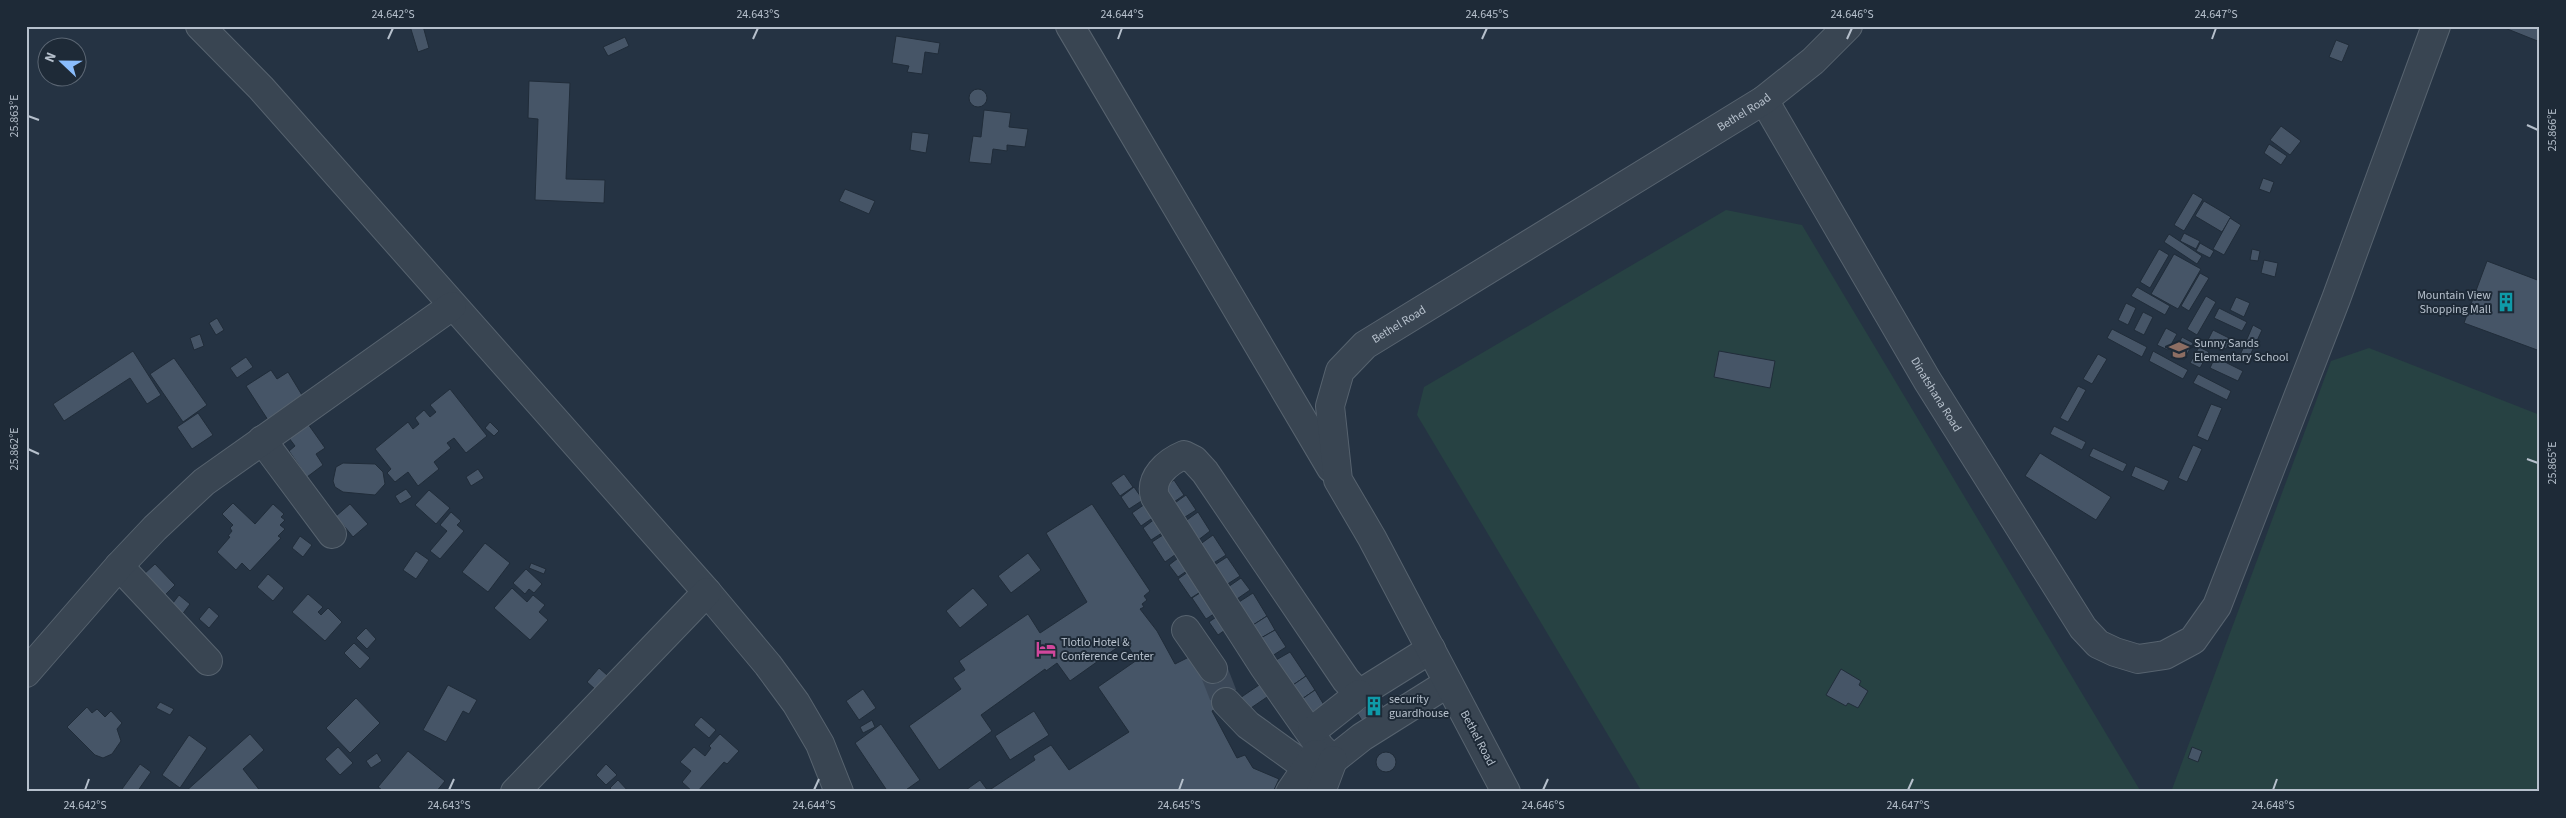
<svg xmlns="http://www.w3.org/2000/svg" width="2566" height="818" font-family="'Source Sans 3',sans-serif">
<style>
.green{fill:#274243}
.building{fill:#465567;stroke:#202c39}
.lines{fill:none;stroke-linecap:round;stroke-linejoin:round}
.minor-tunnel{stroke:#3b4858;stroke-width:28;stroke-dasharray:28 14;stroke-linecap:butt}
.minor-casing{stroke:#57636f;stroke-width:30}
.minor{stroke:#394552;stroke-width:28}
.ticks{fill:none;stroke:#b6c0cc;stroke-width:2}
.labels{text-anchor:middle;stroke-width:4;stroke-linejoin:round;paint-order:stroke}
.street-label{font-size:12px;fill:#b6c0cc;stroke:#1e2a37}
.poi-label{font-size:12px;fill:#b6c0cc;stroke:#1e2a37;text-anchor:start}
.neatline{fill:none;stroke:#b6c0cc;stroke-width:2}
.ticks-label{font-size:12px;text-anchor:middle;fill:#b6c0cc}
</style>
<rect width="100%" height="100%" fill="#253343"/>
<g class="green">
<polygon points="1726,210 1802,225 2141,792 1642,792 1417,415 1424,387"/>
<polygon points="2369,348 2540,415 2540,792 2171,792 2331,361"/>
</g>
<g class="building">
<polygon points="410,26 423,26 429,48 418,52"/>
<polygon points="2500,26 2540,26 2540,42"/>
<polygon points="896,36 940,43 938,54 925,52 922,74 907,72 909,66 892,63"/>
<polygon points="625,37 629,46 608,56 603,47"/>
<polygon points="2336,40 2349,45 2342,62 2329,57"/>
<polygon points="529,81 570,83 566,179 605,180 604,203 535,200 538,119 528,118"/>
<circle cx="978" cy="98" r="9"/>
<polygon points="984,110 1011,113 1009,127 1028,129 1025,147 1007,145 1007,151 993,149 991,164 969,162 973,136 981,137"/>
<polygon points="2281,126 2301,141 2290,155 2270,140"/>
<polygon points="912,132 929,134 926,153 910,150"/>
<polygon points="2269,144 2287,156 2281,165 2264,153"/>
<polygon points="2263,178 2274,182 2270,193 2259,189"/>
<polygon points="845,189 875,201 869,214 839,201"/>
<polygon points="2193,193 2203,199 2184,231 2174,225"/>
<polygon points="2204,201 2231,217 2222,232 2195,216"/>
<polygon points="2230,218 2241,225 2224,255 2213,249"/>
<polygon points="2184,233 2200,241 2196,249 2180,241"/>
<polygon points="2169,234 2202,256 2197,264 2164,242"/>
<polygon points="2200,243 2214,251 2210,258 2196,251"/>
<polygon points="2159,249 2169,255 2150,288 2140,282"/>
<polygon points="2252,249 2260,251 2258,261 2250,260"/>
<polygon points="2174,254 2201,269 2178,309 2151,294"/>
<polygon points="2264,260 2278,263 2275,277 2261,273"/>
<polygon points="2487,261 2540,281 2540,351 2464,323"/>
<polygon points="2200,273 2209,278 2189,311 2181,306"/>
<polygon points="2137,287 2170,306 2165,315 2131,296"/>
<polygon points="2206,296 2216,302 2197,335 2187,329"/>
<polygon points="2236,297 2250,303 2244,317 2230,310"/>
<polygon points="2126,303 2136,308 2128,325 2118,320"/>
<polygon points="2219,308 2247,322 2242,331 2214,318"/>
<polygon points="2143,312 2153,317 2144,335 2134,330"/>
<polygon points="217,318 224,330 216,335 209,323"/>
<polygon points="2253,325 2262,330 2246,364 2238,360"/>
<polygon points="2166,328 2177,334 2168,350 2157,345"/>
<polygon points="2112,329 2147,347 2142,357 2107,338"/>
<polygon points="2213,330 2231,339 2226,349 2208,340"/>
<polygon points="200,334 204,346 194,350 190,338"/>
<polygon points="2182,337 2193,343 2184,360 2174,354"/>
<polygon points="2199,347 2209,352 2200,368 2190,363"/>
<polygon points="133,351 161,395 147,404 130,378 64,421 53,404"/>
<polygon points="1719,351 1775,361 1770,388 1714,377"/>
<polygon points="2153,351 2188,370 2183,379 2149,361"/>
<polygon points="2098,354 2107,359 2092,384 2083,379"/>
<polygon points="246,357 253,367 237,378 230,368"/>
<polygon points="2215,357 2243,371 2238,381 2210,368"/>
<polygon points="174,358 207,405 183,422 150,374"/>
<polygon points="271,370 277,379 288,372 305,400 268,420 246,386"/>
<polygon points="2198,374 2231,391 2227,400 2193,383"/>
<polygon points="2078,386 2086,390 2068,422 2060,418"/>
<polygon points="450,389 487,436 466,453 454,438 447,443 451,448 434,462 439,469 418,486 408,472 395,482 387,473 391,469 375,449 408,422 413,429 419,424 415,418 424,410 430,417 436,412 430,405"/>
<polygon points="2211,404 2222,408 2208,441 2197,436"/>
<polygon points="198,413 213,435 192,449 177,427"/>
<polygon points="490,422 499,431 494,436 485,428"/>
<polygon points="308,424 325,448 316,454 323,465 307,477 289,451 295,446 289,438"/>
<polygon points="2054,426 2086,442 2082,450 2050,434"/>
<polygon points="2193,445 2202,449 2187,482 2178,478"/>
<polygon points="2093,448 2127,464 2123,472 2089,456"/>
<polygon points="2040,453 2111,497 2096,520 2025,476"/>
<polygon points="343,463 375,464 383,472 385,484 375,495 343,492 335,487 333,481 336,467"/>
<polygon points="2135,466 2169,481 2164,491 2131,476"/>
<polygon points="478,469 484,478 471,486 466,477"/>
<polygon points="1124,474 1133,487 1120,496 1111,483"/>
<polygon points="1174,480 1184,495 1171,504 1161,489"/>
<polygon points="1134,487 1143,500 1129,509 1121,497"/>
<polygon points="406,489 412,497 400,504 395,496"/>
<polygon points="429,490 450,508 436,524 415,505"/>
<polygon points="1186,495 1196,510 1182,519 1172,505"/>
<polygon points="233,503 255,524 273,504 284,514 281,517 285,520 280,525 285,529 278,536 281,538 250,571 242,563 236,570 217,552 230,537 228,536 232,531 230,528 233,525 222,514"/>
<polygon points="350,504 368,524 353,537 336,516"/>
<polygon points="1092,504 1150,591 1144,596 1147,600 1142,604 1144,607 1140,609 1157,631 1175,664 1191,656 1227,675 1232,692 1226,702 1212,711 1237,758 1245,755 1253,768 1279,779 1273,792 963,792 980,780 988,791 1035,760 1033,756 1051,745 1069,770 1129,732 1098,687 1137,660 1125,642 1070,681 1057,663 1046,671 1045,669 981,715 992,731 939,770 909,726 961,689 953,678 965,670 959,661 1028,614 1040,633 1087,602 1046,533"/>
<polygon points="1145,504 1154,517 1141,526 1132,513"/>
<polygon points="451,512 461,521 457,525 464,531 440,559 430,551 447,531 440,525"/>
<polygon points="1198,512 1210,531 1197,541 1184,522"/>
<polygon points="1156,518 1165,531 1151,540 1143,528"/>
<polygon points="1166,533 1179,552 1165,562 1152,542"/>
<polygon points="1213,535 1226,555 1212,564 1199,545"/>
<polygon points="300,536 312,545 303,557 292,548"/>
<polygon points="485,543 510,563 488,592 462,572"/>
<polygon points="416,551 429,560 416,579 403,570"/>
<polygon points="1028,553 1041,570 1011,593 998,576"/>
<polygon points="1182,555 1191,568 1178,577 1169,565"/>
<polygon points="1227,557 1240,576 1226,585 1213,566"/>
<polygon points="531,563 546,569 544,574 529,568"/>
<polygon points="155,564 175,585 164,596 144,574"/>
<polygon points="526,569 542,584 534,593 529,589 525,594 513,583"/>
<polygon points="1192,569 1205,589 1191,598 1178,579"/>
<polygon points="268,574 284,588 273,601 257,587"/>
<polygon points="1241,578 1250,590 1237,599 1228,587"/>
<polygon points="512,588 527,602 533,595 545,605 539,612 548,620 530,640 494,608"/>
<polygon points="973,588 988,605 960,628 946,611"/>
<polygon points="1206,589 1220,610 1206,619 1192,598"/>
<polygon points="1253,593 1267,616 1253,625 1239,602"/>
<polygon points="308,594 323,607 318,612 321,615 328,608 342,622 325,641 292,612"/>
<polygon points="179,595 190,604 181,616 170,607"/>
<polygon points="209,607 219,616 209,628 199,619"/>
<polygon points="1222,613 1231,626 1218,635 1209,622"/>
<polygon points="1267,616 1275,630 1261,638 1253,625"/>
<polygon points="366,628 376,639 367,649 356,638"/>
<polygon points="1275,630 1286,647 1272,656 1261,638"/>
<polygon points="354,643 370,658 360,669 344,653"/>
<polygon points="1290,652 1306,676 1293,685 1276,660"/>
<polygon points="599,668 607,675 595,689 587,682"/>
<polygon points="1841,669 1861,681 1859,685 1868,691 1858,708 1848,703 1846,706 1826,695"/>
<polygon points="1306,676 1315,690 1302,699 1293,685"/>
<polygon points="1262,683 1270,695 1248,710 1240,698"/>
<polygon points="448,685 477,700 469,714 463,711 446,742 423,730"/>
<polygon points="863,689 876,708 859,720 846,701"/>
<polygon points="1315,690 1324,705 1311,713 1302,699"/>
<polygon points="1377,695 1387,711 1363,722 1357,713 1365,708 1362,704"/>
<polygon points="356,698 380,723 350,753 326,728"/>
<polygon points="160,702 174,709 170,715 156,708"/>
<polygon points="87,707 92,713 97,709 105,717 111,711 122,723 117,729 121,741 112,754 103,758 95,755 67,727"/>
<polygon points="1034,711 1049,735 1010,760 995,736"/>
<polygon points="701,717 716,730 709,738 694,725"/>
<polygon points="872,720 875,727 863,733 860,727"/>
<polygon points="881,724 920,780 903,792 888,792 855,743"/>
<polygon points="250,734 264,750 243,769 261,792 185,792"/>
<polygon points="720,734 739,751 727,764 724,762 697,792 693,792 682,782 691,771 680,762 694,747 705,756 711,748 709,746"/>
<polygon points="189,735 207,748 180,788 162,775"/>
<polygon points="338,747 353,763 340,775 325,759"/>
<polygon points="2192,747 2202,751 2198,762 2188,758"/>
<polygon points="408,751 445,781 436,792 385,792 378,787"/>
<circle cx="1386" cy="762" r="10"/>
<polygon points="377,753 382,761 371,768 366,761"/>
<polygon points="140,764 151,772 137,792 127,792 122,789"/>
<polygon points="606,764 617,775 606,785 596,775"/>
<polygon points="618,780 629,792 614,792 610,788"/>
</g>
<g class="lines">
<polyline class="minor-tunnel" points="1213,669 1226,702"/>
<defs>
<g id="minor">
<polyline points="200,26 261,88 707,592 768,665 796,703 820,744 839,792"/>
<polyline points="1070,26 1331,468"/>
<path id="s1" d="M1764 100 1927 380 2083 628 2098 644 2115 652 2138 659 2165 655 2193 640 2217 606 2336 299 2436 26"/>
<polyline points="262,440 332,534"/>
<polyline points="119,566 208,661"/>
<polyline points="1186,630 1213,669"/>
<path d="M1431 649 1359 694 1346 680 1205 472 1194 460 1184 455C1167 462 1149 478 1155 497L1264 667 1320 747 1333 760 1362 737 1448 683"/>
<polyline points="26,673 119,566 155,528 204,482 452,306"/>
<polyline points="1226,702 1248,725 1306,767"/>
<polyline points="1312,731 1359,694"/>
<polyline points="515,792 707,592"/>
<polyline points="1290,792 1316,754"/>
<polyline points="1321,792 1333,760"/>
<path id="s2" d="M1506 792 1372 538 1338 480 1330 406 1340 371 1365 345 1764 100 1813 61 1848 26"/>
</g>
</defs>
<use href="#minor" class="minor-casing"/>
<use href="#minor" class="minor"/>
</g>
<path class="ticks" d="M388 39 393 28M753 39 758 28M1118 39 1122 28M1482 39 1487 28M1847 39 1852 28M2212 39 2216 28M28 116 39 120M2527 125 2538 130M28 449 39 454M2527 459 2538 463M85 790 89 779M449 790 454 779M814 790 819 779M1179 790 1183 779M1543 790 1548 779M1908 790 1913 779M2273 790 2277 779"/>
<defs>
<symbol id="building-bare" viewBox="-9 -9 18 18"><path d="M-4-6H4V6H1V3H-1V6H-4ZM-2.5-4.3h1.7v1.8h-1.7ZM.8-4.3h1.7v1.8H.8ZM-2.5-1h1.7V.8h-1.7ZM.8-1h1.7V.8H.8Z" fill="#0f9aa8" stroke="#1e2a37" stroke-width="2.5" paint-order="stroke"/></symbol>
<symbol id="school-bare" viewBox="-9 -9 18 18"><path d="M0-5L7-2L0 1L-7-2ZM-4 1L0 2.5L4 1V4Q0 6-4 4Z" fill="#8d6e63" stroke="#1e2a37" stroke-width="2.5" paint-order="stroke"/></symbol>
<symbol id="hotel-bare" viewBox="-9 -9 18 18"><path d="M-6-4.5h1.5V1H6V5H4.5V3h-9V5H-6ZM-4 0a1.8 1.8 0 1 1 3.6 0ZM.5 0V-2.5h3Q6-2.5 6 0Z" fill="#d1479c" stroke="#1e2a37" stroke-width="2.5" paint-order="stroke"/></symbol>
</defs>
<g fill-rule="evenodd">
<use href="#building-bare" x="2492" y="288" width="28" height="28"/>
<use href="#school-bare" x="2165" y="336" width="28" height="28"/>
<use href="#hotel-bare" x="1032" y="635" width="28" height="28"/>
<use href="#building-bare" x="1360" y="692" width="28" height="28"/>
</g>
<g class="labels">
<g class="street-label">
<text dy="4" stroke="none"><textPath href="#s2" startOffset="946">Bethel Road</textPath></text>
<text dy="4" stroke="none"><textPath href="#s2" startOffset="541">Bethel Road</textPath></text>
<text dy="4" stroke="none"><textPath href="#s1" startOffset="341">Dinatshana Road</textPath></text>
<text transform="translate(1478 738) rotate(62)" y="4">Bethel Road</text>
</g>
<g class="poi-label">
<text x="2491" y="299" text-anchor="end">Mountain View<tspan x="2491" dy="14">Shopping Mall</tspan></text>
<text x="2194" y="347">Sunny Sands<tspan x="2194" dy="14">Elementary School</tspan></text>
<text x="1061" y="646">Tlotlo Hotel &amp;<tspan x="1061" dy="14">Conference Center</tspan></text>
<text x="1389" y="703">security<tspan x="1389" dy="14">guardhouse</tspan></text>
</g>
</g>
<rect width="2566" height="818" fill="none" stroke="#1e2a37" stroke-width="55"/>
<g transform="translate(62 62) rotate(292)"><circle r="24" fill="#1e2a37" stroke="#5b6673"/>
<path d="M0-4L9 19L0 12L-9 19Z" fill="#8abdfd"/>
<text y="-8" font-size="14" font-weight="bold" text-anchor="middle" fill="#b6c0cc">N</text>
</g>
<rect x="28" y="28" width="2510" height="762" class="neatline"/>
<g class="ticks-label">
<text x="393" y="18">24.642°S</text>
<text x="758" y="18">24.643°S</text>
<text x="1122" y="18">24.644°S</text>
<text x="1487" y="18">24.645°S</text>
<text x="1852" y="18">24.646°S</text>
<text x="2216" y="18">24.647°S</text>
<text transform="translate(14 116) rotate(-90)" y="4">25.863°E</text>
<text transform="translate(2552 130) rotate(-90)" y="4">25.866°E</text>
<text transform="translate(14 449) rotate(-90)" y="4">25.862°E</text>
<text transform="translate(2552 463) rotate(-90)" y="4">25.865°E</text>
<text x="85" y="809">24.642°S</text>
<text x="449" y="809">24.643°S</text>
<text x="814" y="809">24.644°S</text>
<text x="1179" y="809">24.645°S</text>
<text x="1543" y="809">24.646°S</text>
<text x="1908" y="809">24.647°S</text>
<text x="2273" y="809">24.648°S</text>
</g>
</svg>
